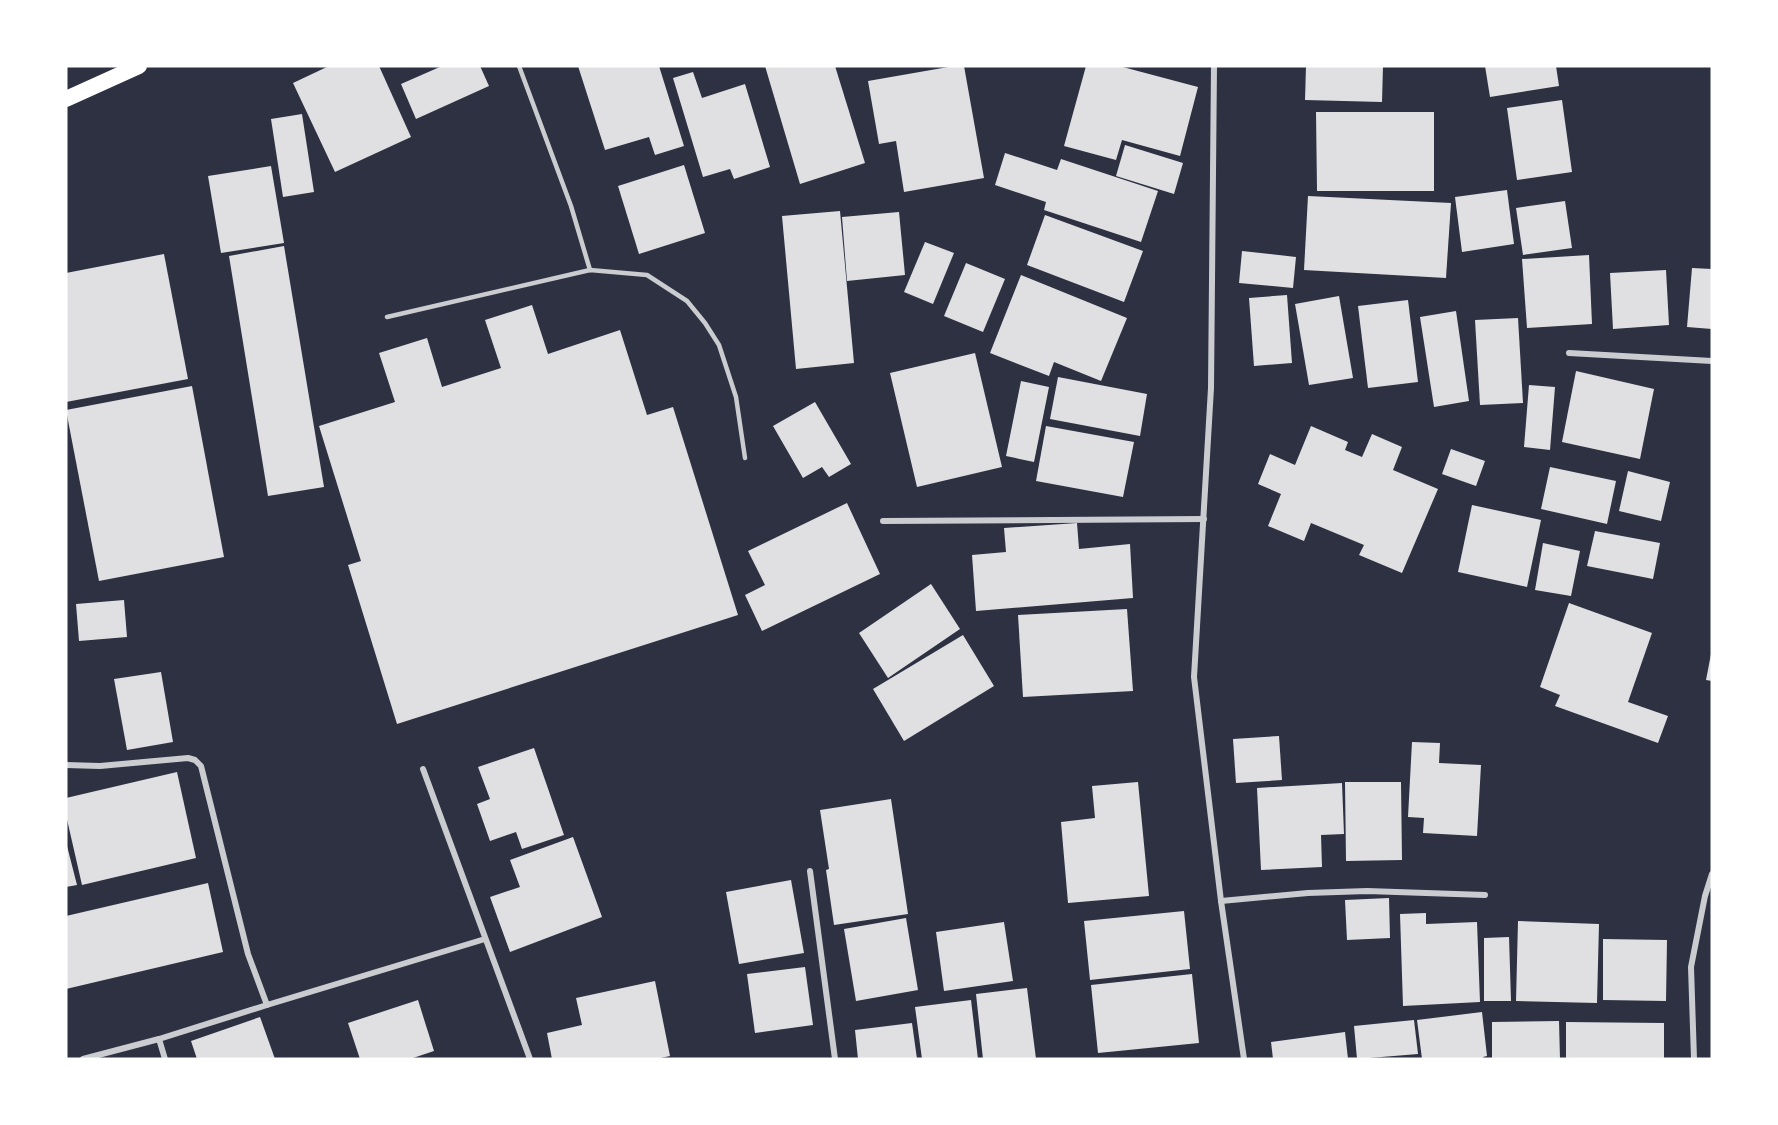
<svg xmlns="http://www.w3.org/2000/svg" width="1778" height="1125" font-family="'Times New Roman',serif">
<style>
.building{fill:#e0e0e3}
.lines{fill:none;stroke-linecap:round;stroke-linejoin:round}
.service{stroke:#caccd0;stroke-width:4.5}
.minor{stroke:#caccd0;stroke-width:6}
.trunk{stroke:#fff;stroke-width:16}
</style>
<rect width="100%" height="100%" fill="#2d3142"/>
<g class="building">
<polygon points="329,66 379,66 411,137 335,172 293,83"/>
<polygon points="442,66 480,66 489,86 416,119 401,84"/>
<polygon points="578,66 659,66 684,146 655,155 649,137 605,150"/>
<polygon points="765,66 835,66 865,163 800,184"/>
<polygon points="954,66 964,66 984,178 904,192 896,141 879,144 868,81"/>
<polygon points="1086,66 1119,66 1198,87 1180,156 1122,140 1116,160 1064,146"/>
<polygon points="1306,66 1383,66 1382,102 1305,100"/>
<polygon points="1485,66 1556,66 1559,86 1490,97"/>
<polygon points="693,72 702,98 745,84 770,167 734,179 730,169 703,177 673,78"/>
<polygon points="1562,100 1572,172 1517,180 1507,108"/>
<polygon points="1316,112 1434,112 1434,191 1317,191"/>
<polygon points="302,114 314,192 283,197 271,119"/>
<polygon points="1125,145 1183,163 1174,194 1116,176"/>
<polygon points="1005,153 1057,170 1061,159 1158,191 1141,242 1044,210 1046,202 995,185"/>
<polygon points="684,165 705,233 639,254 618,186"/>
<polygon points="271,166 284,243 221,253 208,176"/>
<polygon points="1507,190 1514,244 1462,252 1455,197"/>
<polygon points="1308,196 1451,203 1446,278 1304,270"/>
<polygon points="1565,201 1572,248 1523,255 1516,208"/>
<polygon points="840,211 854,363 796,369 782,216"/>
<polygon points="899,212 905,275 847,281 842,217"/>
<polygon points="1045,215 1143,251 1124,302 1027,265"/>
<polygon points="925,242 954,253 933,304 904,292"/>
<polygon points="284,246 324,487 268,496 229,256"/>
<polygon points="1242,251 1296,257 1293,288 1239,283"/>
<polygon points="164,254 188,379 66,402 66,273"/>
<polygon points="1589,255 1592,324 1527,328 1522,259"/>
<polygon points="966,263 1005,279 983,332 944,316"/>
<polygon points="1692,268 1712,269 1712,329 1687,327"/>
<polygon points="1666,270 1669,325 1613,329 1610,273"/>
<polygon points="1021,275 1127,318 1101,381 1054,362 1049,376 990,353"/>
<polygon points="1287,295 1292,363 1254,366 1249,298"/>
<polygon points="1339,296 1353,378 1309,385 1295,304"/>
<polygon points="1408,300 1418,382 1368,388 1358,306"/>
<polygon points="532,305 548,354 620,330 647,415 673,407 738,615 397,724 348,565 361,561 319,426 395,402 379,353 427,338 442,387 501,368 485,320"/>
<polygon points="1456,311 1469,401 1434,407 1420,317"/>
<polygon points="1518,318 1523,403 1480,405 1475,320"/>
<polygon points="975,353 1002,467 917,487 890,373"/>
<polygon points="1576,371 1654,389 1640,459 1562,442"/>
<polygon points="1058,377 1147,394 1140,436 1050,419"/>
<polygon points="1021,381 1049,387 1034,462 1006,456"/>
<polygon points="1529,385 1555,387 1550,450 1524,447"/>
<polygon points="192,386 224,557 99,581 66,410"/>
<polygon points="815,402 851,464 829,477 822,467 803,478 773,426"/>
<polygon points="1046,426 1134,442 1123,497 1036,481"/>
<polygon points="1311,426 1348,442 1345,450 1362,457 1372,434 1402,447 1393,470 1438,489 1402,573 1359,555 1364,545 1311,523 1304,541 1268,526 1281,494 1258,484 1270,454 1295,465"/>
<polygon points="1451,449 1485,461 1476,486 1442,474"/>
<polygon points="1550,467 1616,481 1607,524 1541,509"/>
<polygon points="1628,471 1670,482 1661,521 1619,511"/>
<polygon points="847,503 880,574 762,631 745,595 765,585 748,551"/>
<polygon points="1472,505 1541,520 1527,587 1458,572"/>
<polygon points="1077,523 1079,549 1130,544 1133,598 976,611 972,555 1006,552 1004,528"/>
<polygon points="1595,531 1660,543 1653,579 1587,566"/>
<polygon points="1543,543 1580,551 1571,596 1535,590"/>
<polygon points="931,584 960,629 888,678 859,633"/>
<polygon points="124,600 127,637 79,641 76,604"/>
<polygon points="1569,603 1652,633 1628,702 1668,716 1658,743 1555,706 1560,695 1540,687"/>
<polygon points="1127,609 1133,691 1023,697 1018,615"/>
<polygon points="963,635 994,686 904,741 873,689"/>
<polygon points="1711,654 1712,654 1712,681 1706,680"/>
<polygon points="161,672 173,742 127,750 114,679"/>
<polygon points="1279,736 1282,780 1236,783 1233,739"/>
<polygon points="1412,742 1440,743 1439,763 1481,765 1477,836 1423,833 1424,818 1408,817"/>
<polygon points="534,748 564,835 522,849 516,832 490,841 477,804 490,799 478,767"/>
<polygon points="177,772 196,858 82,885 66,815 66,798"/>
<polygon points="1138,782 1149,896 1068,903 1061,822 1095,818 1092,786"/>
<polygon points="1345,782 1401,782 1402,860 1346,861"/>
<polygon points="1342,783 1344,834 1321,835 1322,867 1261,870 1257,788"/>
<polygon points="891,799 908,914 834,925 826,870 829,869 820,810"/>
<polygon points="573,837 602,917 510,952 490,897 520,887 510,860"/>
<polygon points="66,842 77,885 66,887"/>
<polygon points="791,880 804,953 739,964 726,892"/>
<polygon points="208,883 223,952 66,989 66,916"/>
<polygon points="1389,898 1390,938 1347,940 1345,900"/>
<polygon points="1184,911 1190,969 1090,980 1084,921"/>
<polygon points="1426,913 1426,924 1477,922 1480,1002 1403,1006 1400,914"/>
<polygon points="906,918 918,990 856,1001 844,929"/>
<polygon points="1518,921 1599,924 1597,1003 1516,1001"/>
<polygon points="1004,922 1013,981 944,991 936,932"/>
<polygon points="1509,937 1511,1001 1484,1001 1484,938"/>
<polygon points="1603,939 1667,940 1666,1001 1603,1000"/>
<polygon points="805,967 813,1025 755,1033 747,974"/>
<polygon points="1192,974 1199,1043 1098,1053 1091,985"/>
<polygon points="655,981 670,1056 656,1059 552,1059 547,1033 582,1025 576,998"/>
<polygon points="1027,988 1036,1059 983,1059 976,994"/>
<polygon points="418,1000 434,1051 410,1059 360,1059 348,1023"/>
<polygon points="971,1000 978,1059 922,1059 915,1007"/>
<polygon points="1482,1012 1487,1056 1483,1057 1484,1059 1422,1059 1417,1020"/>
<polygon points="260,1017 275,1059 197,1059 191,1041"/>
<polygon points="1414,1020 1418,1054 1357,1059 1354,1026"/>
<polygon points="1559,1021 1560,1059 1492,1059 1492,1022"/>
<polygon points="1566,1022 1664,1023 1664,1059 1566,1059"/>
<polygon points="912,1023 917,1059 858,1059 855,1030"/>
<polygon points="1345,1032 1348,1059 1273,1059 1271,1042"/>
</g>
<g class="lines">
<g class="service">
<polyline points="519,66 571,206 590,270"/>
<polyline points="387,317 590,270 647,275 687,301 705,323 719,345 736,397 745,458"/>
</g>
<g class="minor">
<polyline points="1214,66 1211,388 1194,677 1221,901 1244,1059"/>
<polyline points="1569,353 1712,361"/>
<polyline points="883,521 1204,519"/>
<polyline points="66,765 100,766 188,758 195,760 201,766 248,954 267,1005 159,1039 83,1059"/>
<polyline points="423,769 530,1059"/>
<polyline points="810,871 835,1059"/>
<polyline points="1221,901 1308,893 1367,891 1485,895"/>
<polyline points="267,1005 485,939"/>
<polyline points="159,1039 165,1059"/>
<polyline points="1694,1059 1691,967 1705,896 1712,874"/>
</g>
<polyline class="trunk" points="66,99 139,66"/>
</g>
<rect width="1778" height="1125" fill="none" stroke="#ffffff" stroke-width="135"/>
</svg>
